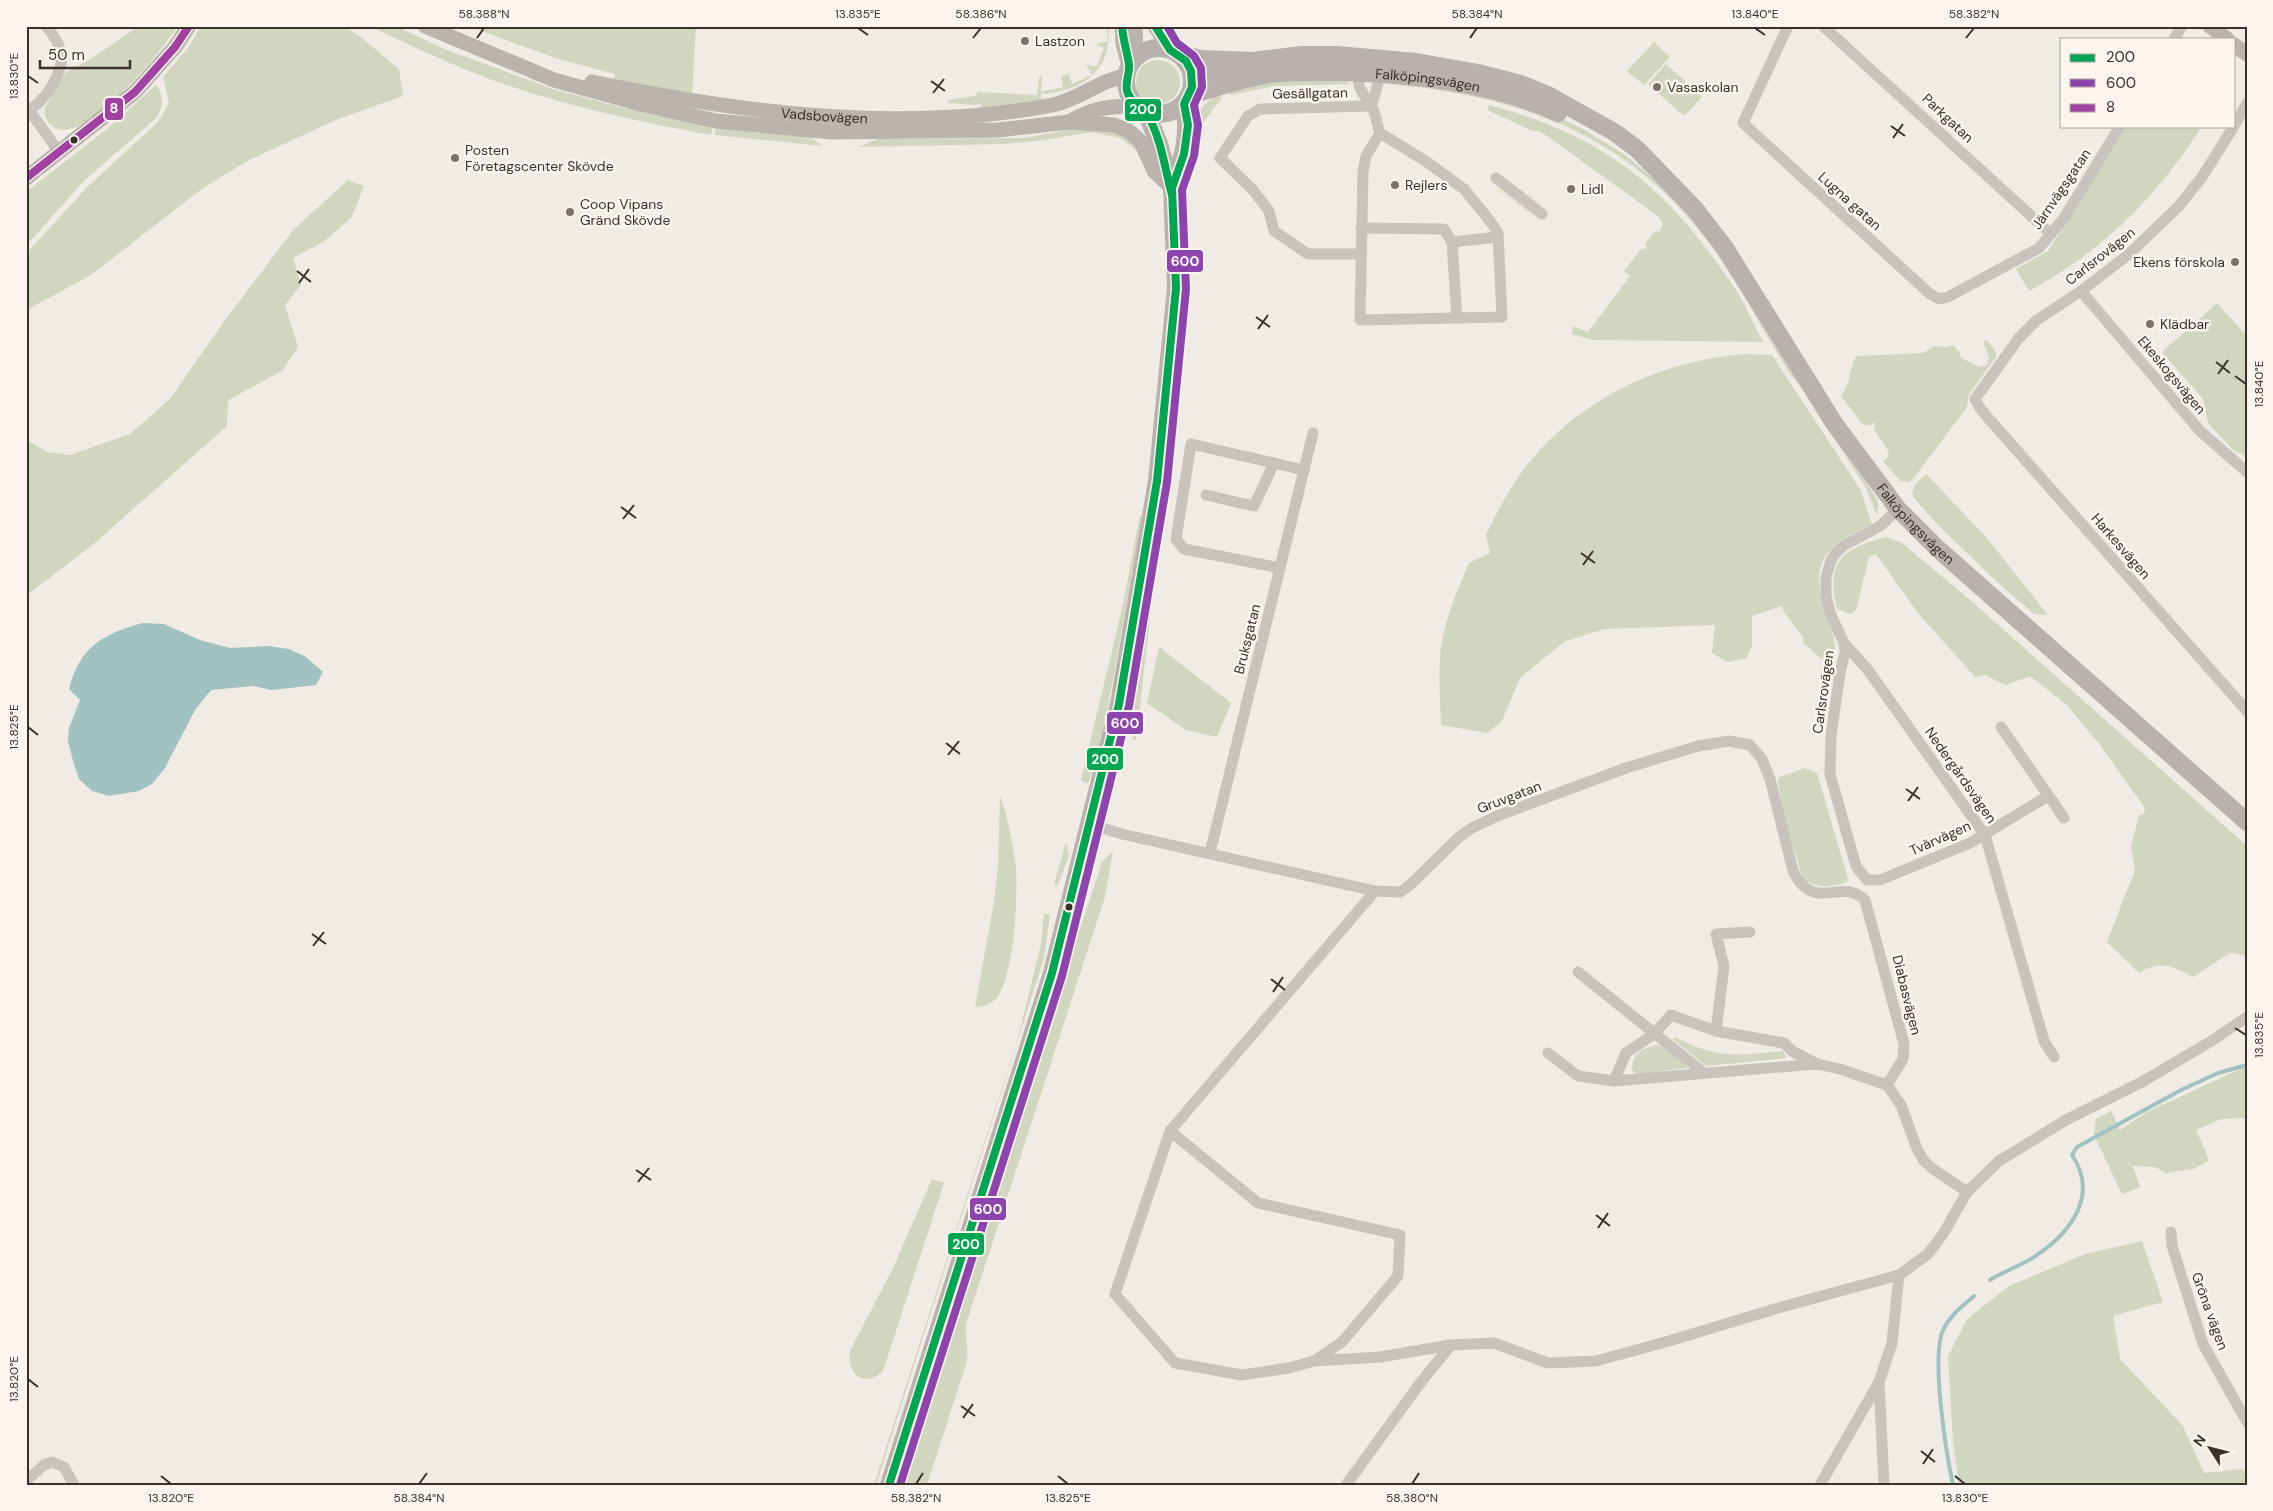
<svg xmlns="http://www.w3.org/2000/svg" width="2273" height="1511" font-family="'DM Sans',sans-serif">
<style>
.green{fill:#d1d6bf}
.plaza{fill:#eee3d5}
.water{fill:#a1c2c1}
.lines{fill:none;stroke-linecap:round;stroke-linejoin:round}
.stream{stroke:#a1c2c1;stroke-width:4}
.street{stroke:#c9c3be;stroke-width:11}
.secondary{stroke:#bab3ae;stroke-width:15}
.primary{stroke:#b8b1ad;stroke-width:18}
.bus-1-casing{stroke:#fbf5ee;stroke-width:11}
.bus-2-casing{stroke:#fbf5ee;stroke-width:11}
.bus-3-casing{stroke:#fbf5ee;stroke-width:11}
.bus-1{stroke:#00a651;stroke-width:8}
.bus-2{stroke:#8e44ad;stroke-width:8}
.bus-3{stroke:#a142a2;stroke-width:8}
.ticks{fill:none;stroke:#3b302b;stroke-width:2}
.poi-dot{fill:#7a716c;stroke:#fbf5ee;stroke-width:2}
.bus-dot{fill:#3b302b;stroke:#fbf5ee;stroke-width:2}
.labels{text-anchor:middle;stroke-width:5;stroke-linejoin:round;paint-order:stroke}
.poi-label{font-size:14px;fill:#3b302b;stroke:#fbf5ee;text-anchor:start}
.street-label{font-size:14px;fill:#3b302b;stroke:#fbf5ee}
.line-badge{stroke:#fbf5ee;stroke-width:2}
.badge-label{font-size:14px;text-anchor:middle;font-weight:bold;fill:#fff}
.neatline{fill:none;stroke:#3b302b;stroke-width:2}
.ticks-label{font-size:12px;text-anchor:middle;fill:#3b302b}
</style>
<rect width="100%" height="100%" fill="#f0ebe5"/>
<g class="green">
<path d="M139 26H178C162 50 85 147 54 127 46 122 44 116 45 108L66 72 91 59Z"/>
<polygon points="201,26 343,26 362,38 399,69 403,96 338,119 249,160 203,188 91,275 32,307 26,314 26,254 87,187 158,122 169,103 163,77 188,48"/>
<path d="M369 26H396L442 48 553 89 620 107 713 124 711 135C635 121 560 105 487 78 447 63 408 44 369 26Z"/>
<polygon points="468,26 696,26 692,96 614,79 615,74 558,59"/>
<path d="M1106 26H1108C1114 70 1081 92 1041 94V100L1012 106 979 108 983 103 975 105 948 103V100L976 96 977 92 1037 95 1039 77H1042L1041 92 1063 87 1061 76 1069 74 1072 84 1092 75 1086 65 1097 66 1104 48 1096 44 1108 41Z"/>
<polygon points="1654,42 1670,57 1644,85 1627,71"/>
<circle cx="1158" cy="82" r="22"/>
<polygon points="1666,64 1702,97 1684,116 1648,84"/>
<polygon points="1276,79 1346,81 1350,84 1275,86 1231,95 1227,91"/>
<path d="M1404 80 1541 109 1583 129 1627 156 1672 195 1709 239 1791 371 1807 390 1875 496 1878 503 1877 516 1866 488 1803 390 1790 374C1762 329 1738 282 1706 239 1625 133 1518 96 1389 84Z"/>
<path d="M156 85C164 97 164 106 156 118L83 182 26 246V192L107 129Z"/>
<path d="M1220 93 1221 99 1192 137C1193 116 1201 104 1220 93Z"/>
<path d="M1489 105C1596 134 1658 179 1722 270 1731 283 1742 297 1748 312 1753 322 1757 332 1764 342L1592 340 1572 334 1573 326 1588 332 1630 276 1624 271 1641 249 1644 250 1647 246 1645 244 1655 231 1659 232 1663 224 1658 216 1540 131H1533L1487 110Z"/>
<polygon points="716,125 809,136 823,146 715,135"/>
<path d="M2127 126H2202C2156 198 2104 250 2029 291L2016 269 2048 251Z"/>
<polygon points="1078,128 1119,132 1140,150 1136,150 1120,138 1093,132 1044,140 1006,144 859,147 877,139 1025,138"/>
<polygon points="348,180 364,186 351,218 323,242 293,258 301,285 285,305 298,347 282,371 228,400 227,426 96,542 26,596 26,439 47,452 70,455 130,434 170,399 223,323 294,229"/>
<polygon points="2217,303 2247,336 2247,457 2232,449 2208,423 2203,399 2162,352"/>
<path d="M1987 340 1996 352V357L1969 394 1967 407 1913 479 1909 482 1900 481 1883 461 1887 458 1889 452 1874 429 1875 422 1870 425H1863L1841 396C1852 381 1848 371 1856 356L1923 353 1934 346 1946 347 1953 345 1959 352 1961 358 1980 367 1987 365 1989 357 1983 341Z"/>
<path d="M1745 354 1772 355 1860 489 1872 524C1859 531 1844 537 1833 547 1802 576 1832 615 1835 646 1836 655 1833 663 1831 672H1826L1825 662 1803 643V637L1783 611 1782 606 1752 616V646L1746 658 1727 662 1712 653 1715 625 1604 629 1564 642 1520 678 1502 721 1487 733 1441 725C1440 699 1438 673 1441 647 1445 619 1458 589 1469 563L1490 553 1486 535C1500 506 1516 475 1539 451 1592 393 1667 360 1745 354Z"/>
<polygon points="1926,474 1987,538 2048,615 2034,614 1995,580 1940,527 1914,498 1912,493 1915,485"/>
<polygon points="1163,481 1166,481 1136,740 1133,740 1134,706 1147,628"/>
<polygon points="1140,515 1142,516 1114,675 1098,755 1088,784 1081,780 1122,609"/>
<path d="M1886 537 1902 543 1969 599 2247 846V956L2230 953 2193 977C2172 966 2160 960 2139 973L2107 942 2135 870 2131 847 2139 815 2144 814 2145 808 2100 745 2066 704 2030 676 2006 685 1985 675 1975 677 1918 613 1876 554 1869 557 1856 610 1851 614 1837 609C1825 561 1843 549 1886 537Z"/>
<polygon points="1159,647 1231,703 1217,737 1186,730 1147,703"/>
<path d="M1805 768 1817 773 1848 879 1847 882C1831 887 1818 889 1803 879L1785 820 1778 783 1779 777Z"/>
<path d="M1000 795C1008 818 1013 844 1016 869 1018 899 1014 967 1000 993 995 1003 985 1007 975 1007L994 902 998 866Z"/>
<polygon points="1066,843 1069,856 1058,885 1054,884"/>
<path d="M1113 851 1105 897 967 1321C964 1334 969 1347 967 1361L927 1485H902L963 1283 1102 862Z"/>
<polygon points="1044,913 1050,915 1044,958 876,1485 874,1485 1018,1038 1041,944"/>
<path d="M1675 1037C1717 1059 1738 1056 1783 1051L1787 1058 1706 1066 1673 1039Z"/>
<path d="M1658 1045 1665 1048 1688 1068 1636 1074 1632 1070C1632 1052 1643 1048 1658 1045Z"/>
<polygon points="2247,1066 2247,1118 2221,1119 2196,1130 2209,1160 2194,1169 2166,1173 2155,1167 2133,1166 2140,1187 2122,1194 2094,1135 2096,1119 2111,1111 2120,1130 2147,1112"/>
<path d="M932 1179 944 1183 883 1371C864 1389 846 1374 850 1351L894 1266Z"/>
<polygon points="2142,1241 2163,1302 2113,1316 2120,1359 2183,1426 2204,1473 2242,1469 2247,1473 2247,1485 1959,1485 1953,1442 1948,1356 1967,1319 2009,1286 2085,1254"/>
</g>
<polygon class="plaza" points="1504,177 1540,203 1531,215 1495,189"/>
<path class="water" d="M143 623 164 624 200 640 230 648 269 646 289 649 306 657 323 672 316 685 272 690 253 686 211 690 195 710 165 768 152 784 139 791 109 796 92 791 79 779 73 761 68 741 69 728 80 700 69 689C80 647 102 634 143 623Z"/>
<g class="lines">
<g class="stream">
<path d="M1990 1280C2004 1271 2025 1264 2037 1255 2071 1232 2099 1195 2072 1155L2077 1147 2181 1090 2218 1073 2247 1065"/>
<path d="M1953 1485C1946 1452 1931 1358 1943 1330 1950 1315 1963 1306 1974 1296"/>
</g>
<g class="street">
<polyline points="1788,26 1743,123 1930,294 1939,299 1948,297 2039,248 2064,218 2120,126"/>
<polyline points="1823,26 2051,234"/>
<polyline points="2174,39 2182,26"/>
<path d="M1363 68C1352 86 1364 93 1372 107 1376 114 1377 125 1380 133L1366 156 1363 172 1360 320 1502 317 1498 233 1490 221 1464 189 1427 162 1380 133"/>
<path d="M1371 106C1375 95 1381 80 1376 69"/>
<polyline points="29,110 59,152"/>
<path d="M26 111C44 104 64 73 61 53 59 42 53 34 46 26"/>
<polyline points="2234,126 2202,177 2178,207 2128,255 2081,291 2037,320 2019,338 1975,399 1982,411 2247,711"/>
<polyline points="2234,126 2247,103"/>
<polyline points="1496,178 1542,214"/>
<polyline points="1361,228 1444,229 1452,242 1498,237"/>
<polyline points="1452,242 1457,318"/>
<polyline points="1361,254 1308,254 1274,231 1269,211 1253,190 1220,158 1248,116 1260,109 1371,106"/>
<polyline points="2081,291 2200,431 2247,472"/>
<polyline points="1206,495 1254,506 1274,463"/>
<polyline points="1898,509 1880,526 1843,546 1836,553 1831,560 1826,577 1826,597 1831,615 1844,643 1845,652 1840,673 1831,735 1830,774 1856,866 1867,880 1880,880 1970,843 2048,796"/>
<polyline points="1280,568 1184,549 1176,539 1191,444 1304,470"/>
<polyline points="1844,643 1868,670 1985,835 2044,1041 2054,1057"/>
<polyline points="2001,727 2064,818"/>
<path d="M1089 824 1122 834 1375 891 1400 892 1410 885 1459 837 1472 828 1497 816 1626 768 1698 746 1729 741 1750 745 1762 759 1770 779 1793 871C1815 915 1840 876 1865 900L1904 1044 1903 1059 1887 1085 1901 1105 1917 1149 1924 1161 1933 1169 1967 1192"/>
<polyline points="1210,853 1313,433"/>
<polyline points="1578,972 1704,1073"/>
<polyline points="1716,1031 1724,966 1716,934 1750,932"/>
<polyline points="1548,1053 1578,1076 1614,1081 1817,1064 1840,1069 1887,1085"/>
<polyline points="1614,1081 1626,1053 1654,1034 1671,1015 1716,1031 1784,1043 1792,1051 1817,1064"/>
<polyline points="1170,1131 1258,1203 1400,1235 1398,1276 1342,1342 1314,1361 1289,1368 1242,1375 1175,1363 1115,1294 1170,1131 1375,891"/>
<polyline points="2171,1232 2172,1246 2203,1344 2247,1422"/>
<polyline points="1314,1361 1380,1357 1451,1345"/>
<polyline points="1879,1382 1884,1485"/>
<polyline points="26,1481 44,1465 52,1462 64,1467 74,1485"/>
<polyline points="1346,1485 1421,1382 1451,1345 1494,1343 1548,1363 1596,1361 1669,1341 1778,1308 1899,1275 1928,1254 1943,1234 1967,1192 1999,1161 2066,1120 2142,1082 2213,1040 2247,1017"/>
<polyline points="1820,1485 1879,1382 1892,1343 1899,1275"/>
</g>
<g class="secondary">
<polyline points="425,26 554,80 641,104 716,121 832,132 998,130 1069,122 1114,125 1129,131 1141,142 1154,171 1172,188"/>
<polyline points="1122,26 1123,44 1129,66"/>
<polyline points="1135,26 1136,57"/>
<polyline points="1155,26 1170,50"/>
<polyline points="2210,26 2227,39"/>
<polyline points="2234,45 2247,54"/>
<path id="s1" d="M592 82C743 113 900 134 1053 105 1080 99 1100 80 1126 76"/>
<path d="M1069 122C1092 108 1109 106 1136 106"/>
<polyline points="26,178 135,92 175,47 189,26"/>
</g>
<g class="primary">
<circle cx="1159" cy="81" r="33"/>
<path id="s2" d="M1178 54 1202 59 1252 61 1302 55H1337L1416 62 1478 73 1521 84 1548 95 1614 132 1637 149 1695 209 1725 248 1834 423 1898 509 1938 549 2247 822"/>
<polyline points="1191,71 1218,72 1237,67"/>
<path id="s3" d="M1189 95C1213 90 1235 80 1259 76 1285 71 1312 72 1339 72 1413 74 1490 82 1558 113"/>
<path d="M1172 188C1183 157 1190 136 1184 104"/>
<polyline points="889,1485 1052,973 1119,704 1157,481 1176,288 1172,188 1159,144 1146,112"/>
</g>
<defs>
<g id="bus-1">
<path d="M1122 26C1123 40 1127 51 1129 64 1130 73 1125 82 1127 91 1130 103 1142 106 1147 114 1161 137 1165 169 1172 195"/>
<polyline points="889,1485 1052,973 1119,704 1157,481 1176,288 1172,188 1184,154 1188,125 1184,104 1192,87 1191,71 1186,61 1170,50 1155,26"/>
</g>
<polyline id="bus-2" points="900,1485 1062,976 1129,706 1167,482 1186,289 1182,190 1194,156 1198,125 1194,105 1202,87 1201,68 1194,56 1177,43 1167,26"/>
<polyline id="bus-3" points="26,178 135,92 175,47 189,26"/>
</defs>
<use href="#bus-1" class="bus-1-casing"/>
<use href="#bus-2" class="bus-2-casing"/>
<use href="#bus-3" class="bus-3-casing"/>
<use href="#bus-1" class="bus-1"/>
<use href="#bus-2" class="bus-2"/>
<use href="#bus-3" class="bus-3"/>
</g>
<path class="ticks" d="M858 28 868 35M1755 28 1765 35M477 38 484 28M973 38 981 28M1470 38 1477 28M1966 38 1974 28M28 76 38 83M931 81 945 91M933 93 944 79M1891 126 1905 136M1893 138 1903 124M297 271 311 282M299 283 309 269M1256 317 1270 327M1258 329 1268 315M2216 362 2230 373M2218 374 2228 360M2235 376 2246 384M621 507 636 518M623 519 634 505M1581 553 1595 563M1583 565 1593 551M28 727 38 735M946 743 960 754M948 755 959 741M1906 789 1920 799M1908 801 1918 787M312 934 326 944M313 946 324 932M1271 979 1285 990M1273 992 1283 977M2235 1028 2246 1035M636 1170 651 1180M638 1182 649 1168M1596 1215 1610 1226M1598 1228 1608 1213M28 1379 38 1387M961 1406 975 1416M963 1418 973 1404M1921 1451 1935 1462M1923 1464 1933 1449M161 1476 171 1484M1058 1476 1068 1484M1955 1476 1965 1484M419 1484 427 1473M916 1484 923 1473M1412 1484 1419 1473"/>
<g class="poi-dot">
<circle cx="1025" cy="41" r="5"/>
<circle cx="1657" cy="87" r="5"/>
<circle cx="455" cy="158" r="5"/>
<circle cx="1395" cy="185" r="5"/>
<circle cx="1571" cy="189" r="5"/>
<circle cx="570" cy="212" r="5"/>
<circle cx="2235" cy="262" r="5"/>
<circle cx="2150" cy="324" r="5"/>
</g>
<g class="bus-dot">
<circle cx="74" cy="140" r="4.5"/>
<circle cx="1069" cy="907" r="4.5"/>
</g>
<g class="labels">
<g class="poi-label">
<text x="1035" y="46">Lastzon</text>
<text x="1667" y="92">Vasaskolan</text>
<text x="465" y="155">Posten<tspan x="465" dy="16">Företagscenter Skövde</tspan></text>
<text x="1405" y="190">Rejlers</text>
<text x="1581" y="194">Lidl</text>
<text x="580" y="209">Coop Vipans<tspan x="580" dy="16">Gränd Skövde</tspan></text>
<text x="2225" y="267" text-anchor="end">Ekens förskola</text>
<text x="2160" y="329">Klädbar</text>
</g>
<g class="street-label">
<text dy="5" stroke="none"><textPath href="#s3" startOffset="242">Falköpingsvägen</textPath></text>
<text transform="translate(1310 93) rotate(-1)" y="5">Gesällgatan</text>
<text dy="5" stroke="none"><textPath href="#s1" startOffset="235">Vadsbovägen</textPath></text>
<text transform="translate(1948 118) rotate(43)" y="5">Parkgatan</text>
<text transform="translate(2061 189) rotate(-56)" y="5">Järnvägsgatan</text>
<text transform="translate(1850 201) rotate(42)" y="5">Lugna gatan</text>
<text transform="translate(2100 256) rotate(-38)" y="5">Carlsrovägen</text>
<text transform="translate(2172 375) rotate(50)" y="5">Ekeskogsvägen</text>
<text dy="5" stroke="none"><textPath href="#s2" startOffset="949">Falköpingsvägen</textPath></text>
<text transform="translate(2121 546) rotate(49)" y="5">Harkesvägen</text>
<text transform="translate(1247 639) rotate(-76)" y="5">Bruksgatan</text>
<text transform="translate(1823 692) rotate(-82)" y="5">Carlsrovägen</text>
<text transform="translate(1961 775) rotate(55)" y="5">Nedergårdsvägen</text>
<text transform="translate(1509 797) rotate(-21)" y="5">Gruvgatan</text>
<text transform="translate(1940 838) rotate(-24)" y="5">Tvärvägen</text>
<text transform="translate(1907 995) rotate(76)" y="5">Diabasvägen</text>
<text transform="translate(2210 1311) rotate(70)" y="5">Gröna vägen</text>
</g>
</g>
<g class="line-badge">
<rect x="104" y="97" width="20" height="24" rx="5" fill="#a142a2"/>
<rect x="1124" y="98" width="38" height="24" rx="5" fill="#00a651"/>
<rect x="1166" y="249" width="38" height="24" rx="5" fill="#8e44ad"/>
<rect x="1106" y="711" width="38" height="24" rx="5" fill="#8e44ad"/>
<rect x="1086" y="747" width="38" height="24" rx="5" fill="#00a651"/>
<rect x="969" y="1197" width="38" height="24" rx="5" fill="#8e44ad"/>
<rect x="947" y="1232" width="38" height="24" rx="5" fill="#00a651"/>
</g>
<g class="badge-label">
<text x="114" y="113">8</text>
<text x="1143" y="114">200</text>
<text x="1185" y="266">600</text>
<text x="1125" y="728">600</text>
<text x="1105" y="764">200</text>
<text x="988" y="1214">600</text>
<text x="966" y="1249">200</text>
</g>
<rect width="2273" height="1511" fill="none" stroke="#fbf5ee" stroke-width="55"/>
<rect x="2060" y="38" width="175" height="90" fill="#fbf5ee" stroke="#aea6a0"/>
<rect x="2070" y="54" width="25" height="8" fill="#00a651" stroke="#aea6a0"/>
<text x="2106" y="62" font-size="15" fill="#3b302b">200</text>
<rect x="2070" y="79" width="25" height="8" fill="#8e44ad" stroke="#aea6a0"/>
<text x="2106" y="88" font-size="15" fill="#3b302b">600</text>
<rect x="2070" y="104" width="25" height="8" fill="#a142a2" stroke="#aea6a0"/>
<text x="2106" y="112" font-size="15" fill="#3b302b">8</text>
<g transform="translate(2210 1448) rotate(306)" stroke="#fbf5ee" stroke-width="4" paint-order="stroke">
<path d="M0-4L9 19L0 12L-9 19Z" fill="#3b302b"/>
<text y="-8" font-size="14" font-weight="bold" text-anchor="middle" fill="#3b302b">N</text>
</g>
<path d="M40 60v8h90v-8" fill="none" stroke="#3b302b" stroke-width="2.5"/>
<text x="48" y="60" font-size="15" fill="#3b302b" stroke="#fbf5ee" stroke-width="4" paint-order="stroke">50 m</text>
<rect x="28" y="28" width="2218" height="1456" class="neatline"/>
<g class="ticks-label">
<text x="484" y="18">58.388°N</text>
<text x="858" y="18">13.835°E</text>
<text x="981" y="18">58.386°N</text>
<text x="1477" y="18">58.384°N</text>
<text x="1755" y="18">13.840°E</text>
<text x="1974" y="18">58.382°N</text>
<text transform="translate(14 76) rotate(-90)" y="4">13.830°E</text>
<text transform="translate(2259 384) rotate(-90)" y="4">13.840°E</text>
<text transform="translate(14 727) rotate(-90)" y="4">13.825°E</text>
<text transform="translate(2259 1035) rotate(-90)" y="4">13.835°E</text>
<text transform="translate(14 1379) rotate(-90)" y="4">13.820°E</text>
<text x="171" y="1502">13.820°E</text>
<text x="419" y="1502">58.384°N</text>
<text x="916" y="1502">58.382°N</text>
<text x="1068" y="1502">13.825°E</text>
<text x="1412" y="1502">58.380°N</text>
<text x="1965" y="1502">13.830°E</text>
</g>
</svg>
